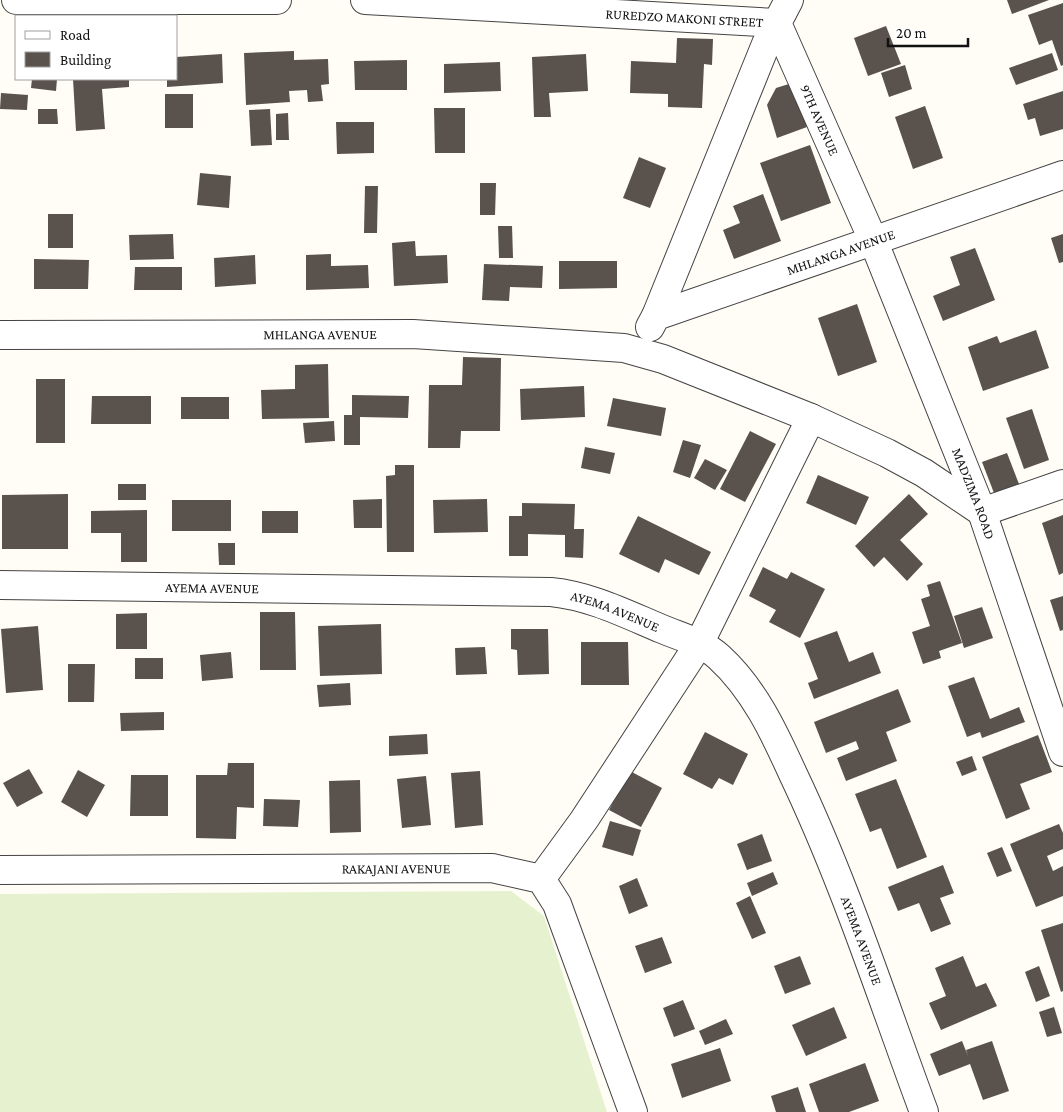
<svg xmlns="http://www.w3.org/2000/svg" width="1063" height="1112" font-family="'Crimson Pro',serif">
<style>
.pitch{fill:#e6f2cf}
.building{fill:#5a524d}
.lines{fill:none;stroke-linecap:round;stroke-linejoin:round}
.street-casing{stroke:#444;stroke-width:30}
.street{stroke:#fff;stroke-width:28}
.labels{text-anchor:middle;stroke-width:5;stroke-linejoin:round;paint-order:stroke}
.street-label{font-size:14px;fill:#111;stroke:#fff}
</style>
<rect width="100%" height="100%" fill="#fffdf5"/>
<polygon class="pitch" points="511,891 544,916 607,1112 0,1112 0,894"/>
<g class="building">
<polygon points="1007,0 1049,0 1012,14"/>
<polygon points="1063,3 1063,65 1061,66 1052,40 1039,45 1028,15"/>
<polygon points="886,26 901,64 868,76 854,38"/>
<polygon points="677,38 713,39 712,65 704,64 702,108 668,107 668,94 630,93 631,61 676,63"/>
<polygon points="294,51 294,60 328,59 329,84 321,85 323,101 308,102 307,90 289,91 290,102 246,105 244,53"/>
<polygon points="1052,53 1058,70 1016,85 1009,68"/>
<polygon points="222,54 223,83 167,87 167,79 176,79 176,57"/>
<polygon points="586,54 588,91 549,93 551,117 534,117 532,57"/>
<polygon points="407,60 407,90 355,90 354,61"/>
<polygon points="500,62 501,91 444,93 444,64"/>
<polygon points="905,65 912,89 889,97 881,73"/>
<polygon points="32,79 57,79 56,91 31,88"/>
<polygon points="73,79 129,79 129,87 102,89 105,129 76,131"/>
<polygon points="792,83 807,127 777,138 767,105 776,88"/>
<polygon points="1063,91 1063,129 1040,136 1035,118 1028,120 1023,104"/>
<polygon points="1,93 28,95 27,110 0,109"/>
<rect x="165" y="94" width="28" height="34"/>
<polygon points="925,106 943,158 913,169 895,117"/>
<polygon points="434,108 465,108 465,153 435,153"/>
<polygon points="38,109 57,109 58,124 38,124"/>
<polygon points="270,109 272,145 251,146 249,110"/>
<polygon points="288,113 289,140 276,140 276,114"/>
<polygon points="336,122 374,122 374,153 337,154"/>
<polygon points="810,145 831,203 781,221 760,163"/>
<polygon points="639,157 666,168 650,208 623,198"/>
<polygon points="200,173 231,176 229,208 197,205"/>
<polygon points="480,183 496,183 495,215 480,215"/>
<polygon points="365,186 378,186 377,233 364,233"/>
<polygon points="763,194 781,241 734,259 723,230 740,223 733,206"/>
<rect x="48" y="214" width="25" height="34"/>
<polygon points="498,226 512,226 513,258 499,258"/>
<polygon points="173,234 174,259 130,260 129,235"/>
<polygon points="1063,234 1063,262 1059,263 1051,238"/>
<polygon points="415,241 416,256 447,255 448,283 394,286 392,243"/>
<polygon points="975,248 995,300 943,321 933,296 960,285 950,257"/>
<polygon points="331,254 331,266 368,265 369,288 306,290 306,255"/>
<polygon points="255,255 256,284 215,287 214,258"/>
<polygon points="34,259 89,260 88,289 34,289"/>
<polygon points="559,261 617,261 617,288 559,289"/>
<polygon points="484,264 543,266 542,288 510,287 509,301 482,300"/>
<polygon points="135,267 182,267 182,290 134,290"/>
<polygon points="857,304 877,362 838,376 818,318"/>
<polygon points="1036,330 1049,368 983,391 968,347 997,336 1000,343"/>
<polygon points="463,357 501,358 500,431 461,431 460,448 428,448 429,385 462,385"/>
<polygon points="328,364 329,418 262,419 261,390 295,389 295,365"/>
<rect x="36" y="379" width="29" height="64"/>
<polygon points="584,386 585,417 521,420 520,389"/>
<polygon points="352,395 409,396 408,418 360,417 360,445 344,445 344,415 352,415"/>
<polygon points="92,396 151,396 151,424 91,424"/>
<rect x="181" y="397" width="48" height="22"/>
<polygon points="613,398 666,408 661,436 607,426"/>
<polygon points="1032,409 1049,460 1024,469 1006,418"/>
<polygon points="334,421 335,441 305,443 303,423"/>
<polygon points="750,431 776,444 745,502 720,489"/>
<polygon points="683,440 701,445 690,478 673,472"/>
<polygon points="585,447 615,453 610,474 581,468"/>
<polygon points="1007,453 1019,484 994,493 982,462"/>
<polygon points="705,459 727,470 715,490 694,478"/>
<polygon points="395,465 414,465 414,552 387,552 386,476 395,475"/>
<polygon points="818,475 869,497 856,525 806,503"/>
<rect x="118" y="484" width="28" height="16"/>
<polygon points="68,494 68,549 2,549 2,495"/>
<polygon points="909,494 928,514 900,540 923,564 907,581 884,557 874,567 855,546"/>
<polygon points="382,499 382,528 354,528 353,500"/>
<polygon points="487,499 488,532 434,533 433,500"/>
<rect x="172" y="500" width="59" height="31"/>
<polygon points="522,503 575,504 574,529 584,529 583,558 565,557 565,535 528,534 528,556 509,556 509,516 522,516"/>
<polygon points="147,510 147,562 121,562 121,533 91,533 91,511"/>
<rect x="262" y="511" width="36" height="22"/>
<polygon points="1063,515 1063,573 1059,575 1042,523"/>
<polygon points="638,516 711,552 699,575 665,559 659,573 619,554"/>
<polygon points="218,543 235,543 235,565 219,565"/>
<polygon points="763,567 787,579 791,572 825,589 800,638 769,622 776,610 749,596"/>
<polygon points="940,581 962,643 939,651 941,658 923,664 912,632 930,626 921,599 930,596 927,585"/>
<polygon points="1063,596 1063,630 1060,631 1050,600"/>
<polygon points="982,607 993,638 964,648 954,616"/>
<polygon points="260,612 295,612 296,670 260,670"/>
<polygon points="147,613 147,649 116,649 116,614"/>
<polygon points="381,624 382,674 320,676 318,626"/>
<polygon points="38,626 43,690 6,693 1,629"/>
<polygon points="511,629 548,629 549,674 518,675 517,650 511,649"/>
<polygon points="837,631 849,662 873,652 881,673 814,699 808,683 818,679 804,643"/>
<polygon points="581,642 628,642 629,685 581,685"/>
<polygon points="485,647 487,674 456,675 455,648"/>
<polygon points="231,652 233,678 202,681 200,655"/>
<rect x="135" y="658" width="28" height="21"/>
<polygon points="68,664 95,664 94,702 68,702"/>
<polygon points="974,677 990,719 1019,707 1025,722 982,738 980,732 967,737 948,686"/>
<polygon points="350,683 351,705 319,707 317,685"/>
<polygon points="898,689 911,722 886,732 897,761 846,781 837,758 859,749 856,741 826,753 814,722"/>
<polygon points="164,712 164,730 121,731 120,713"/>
<polygon points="705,732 748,754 733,785 719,778 712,789 683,774"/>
<polygon points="427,734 428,754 389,756 389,736"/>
<polygon points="1038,735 1052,772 1020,784 1030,809 1006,819 982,757"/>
<polygon points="972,756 977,770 962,776 956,762"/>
<polygon points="228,763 254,763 254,808 237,807 236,839 196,838 196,775 227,775"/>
<polygon points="29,769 43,793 17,807 3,783"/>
<polygon points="78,770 105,785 87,817 61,802"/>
<polygon points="480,771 483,825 455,828 451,773"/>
<polygon points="630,771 662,788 641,827 609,810"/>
<polygon points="131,775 168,775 168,816 130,816"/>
<polygon points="426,776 431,825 402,828 397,779"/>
<polygon points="896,779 927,857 897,869 881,828 870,832 855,794"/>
<polygon points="360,780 361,832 330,833 329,781"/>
<polygon points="264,799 300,800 298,827 263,826"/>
<polygon points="610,821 641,830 633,856 602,847"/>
<polygon points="1059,824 1063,833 1063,849 1047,856 1053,871 1063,866 1063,896 1036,907 1010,844"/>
<polygon points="762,834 772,861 747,870 737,844"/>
<polygon points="1002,847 1012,871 997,877 987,853"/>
<polygon points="943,865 954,893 940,898 951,924 931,932 919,903 898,911 888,887"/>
<polygon points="773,872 778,884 752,896 747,883"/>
<polygon points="637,878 648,906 629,914 619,886"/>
<polygon points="750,896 766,933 752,939 736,903"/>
<polygon points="1063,923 1063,991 1061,992 1041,930"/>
<polygon points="662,937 672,963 645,973 635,946"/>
<polygon points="800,956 811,984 785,994 774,966"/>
<polygon points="963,956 976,987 986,983 997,1006 941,1030 929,1003 946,996 935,968"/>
<polygon points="1039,966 1050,996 1036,1002 1025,972"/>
<polygon points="683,1000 695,1029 674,1037 663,1008"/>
<polygon points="834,1007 847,1038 806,1056 792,1025"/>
<polygon points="1054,1007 1062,1033 1047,1037 1039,1012"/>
<polygon points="726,1019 733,1034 705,1045 699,1031"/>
<polygon points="962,1041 968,1056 966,1050 992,1041 1009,1091 983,1100 970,1064 939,1076 930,1054"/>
<polygon points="720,1048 731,1081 682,1098 671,1064"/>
<polygon points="865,1063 879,1101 849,1112 819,1112 809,1084"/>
<polygon points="798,1087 806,1112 776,1112 771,1096"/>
</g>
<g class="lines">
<defs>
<g id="street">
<polyline points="16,0 277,0"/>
<path id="s1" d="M365 0 777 23 766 44 656 316"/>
<path id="s2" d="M789 0 777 23 873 240 982 512 1063 752"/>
<path id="s3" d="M650 327 656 316 1063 175"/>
<path id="s4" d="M0 335 413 334 624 348 663 359 811 418 887 453 924 473 982 512 1063 484"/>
<path id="s5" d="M0 585 551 592C591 596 626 614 662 629 681 637 704 643 719 657 754 689 774 732 793 774 845 883 882 999 924 1112"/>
<path id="s6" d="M0 870 492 868 541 879 557 904 633 1112"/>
<polyline points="541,879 584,820 699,644 811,418"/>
</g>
</defs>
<use href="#street" class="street-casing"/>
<use href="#street" class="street"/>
</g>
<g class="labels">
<g class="street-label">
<text dy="5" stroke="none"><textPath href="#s1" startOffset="320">RUREDZO MAKONI STREET</textPath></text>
<text dy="5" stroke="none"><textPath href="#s2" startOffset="132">9TH AVENUE</textPath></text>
<text dy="5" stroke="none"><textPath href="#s3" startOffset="208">MHLANGA AVENUE</textPath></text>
<text dy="5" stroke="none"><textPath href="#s4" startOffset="320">MHLANGA AVENUE</textPath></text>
<text dy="5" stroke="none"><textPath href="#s2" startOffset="536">MADZIMA ROAD</textPath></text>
<text dy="5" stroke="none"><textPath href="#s5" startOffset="212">AYEMA AVENUE</textPath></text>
<text dy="5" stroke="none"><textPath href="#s5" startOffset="618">AYEMA AVENUE</textPath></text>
<text dy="5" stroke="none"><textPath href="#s6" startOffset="396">RAKAJANI AVENUE</textPath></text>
<text dy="5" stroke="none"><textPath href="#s5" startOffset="1052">AYEMA AVENUE</textPath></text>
</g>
</g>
<rect x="15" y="15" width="162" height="65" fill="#ffffff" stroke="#a0a0a0"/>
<rect x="25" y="31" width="25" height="8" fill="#ffffff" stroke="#a0a0a0"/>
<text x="60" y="40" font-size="15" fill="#111111">Road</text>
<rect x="25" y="52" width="25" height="15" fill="#5a524d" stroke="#a0a0a0"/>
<text x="60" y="65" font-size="15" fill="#111111">Building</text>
<path d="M888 38v8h80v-8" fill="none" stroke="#111111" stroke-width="2.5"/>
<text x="896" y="38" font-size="15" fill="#111111" stroke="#ffffff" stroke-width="4" paint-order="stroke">20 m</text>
</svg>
